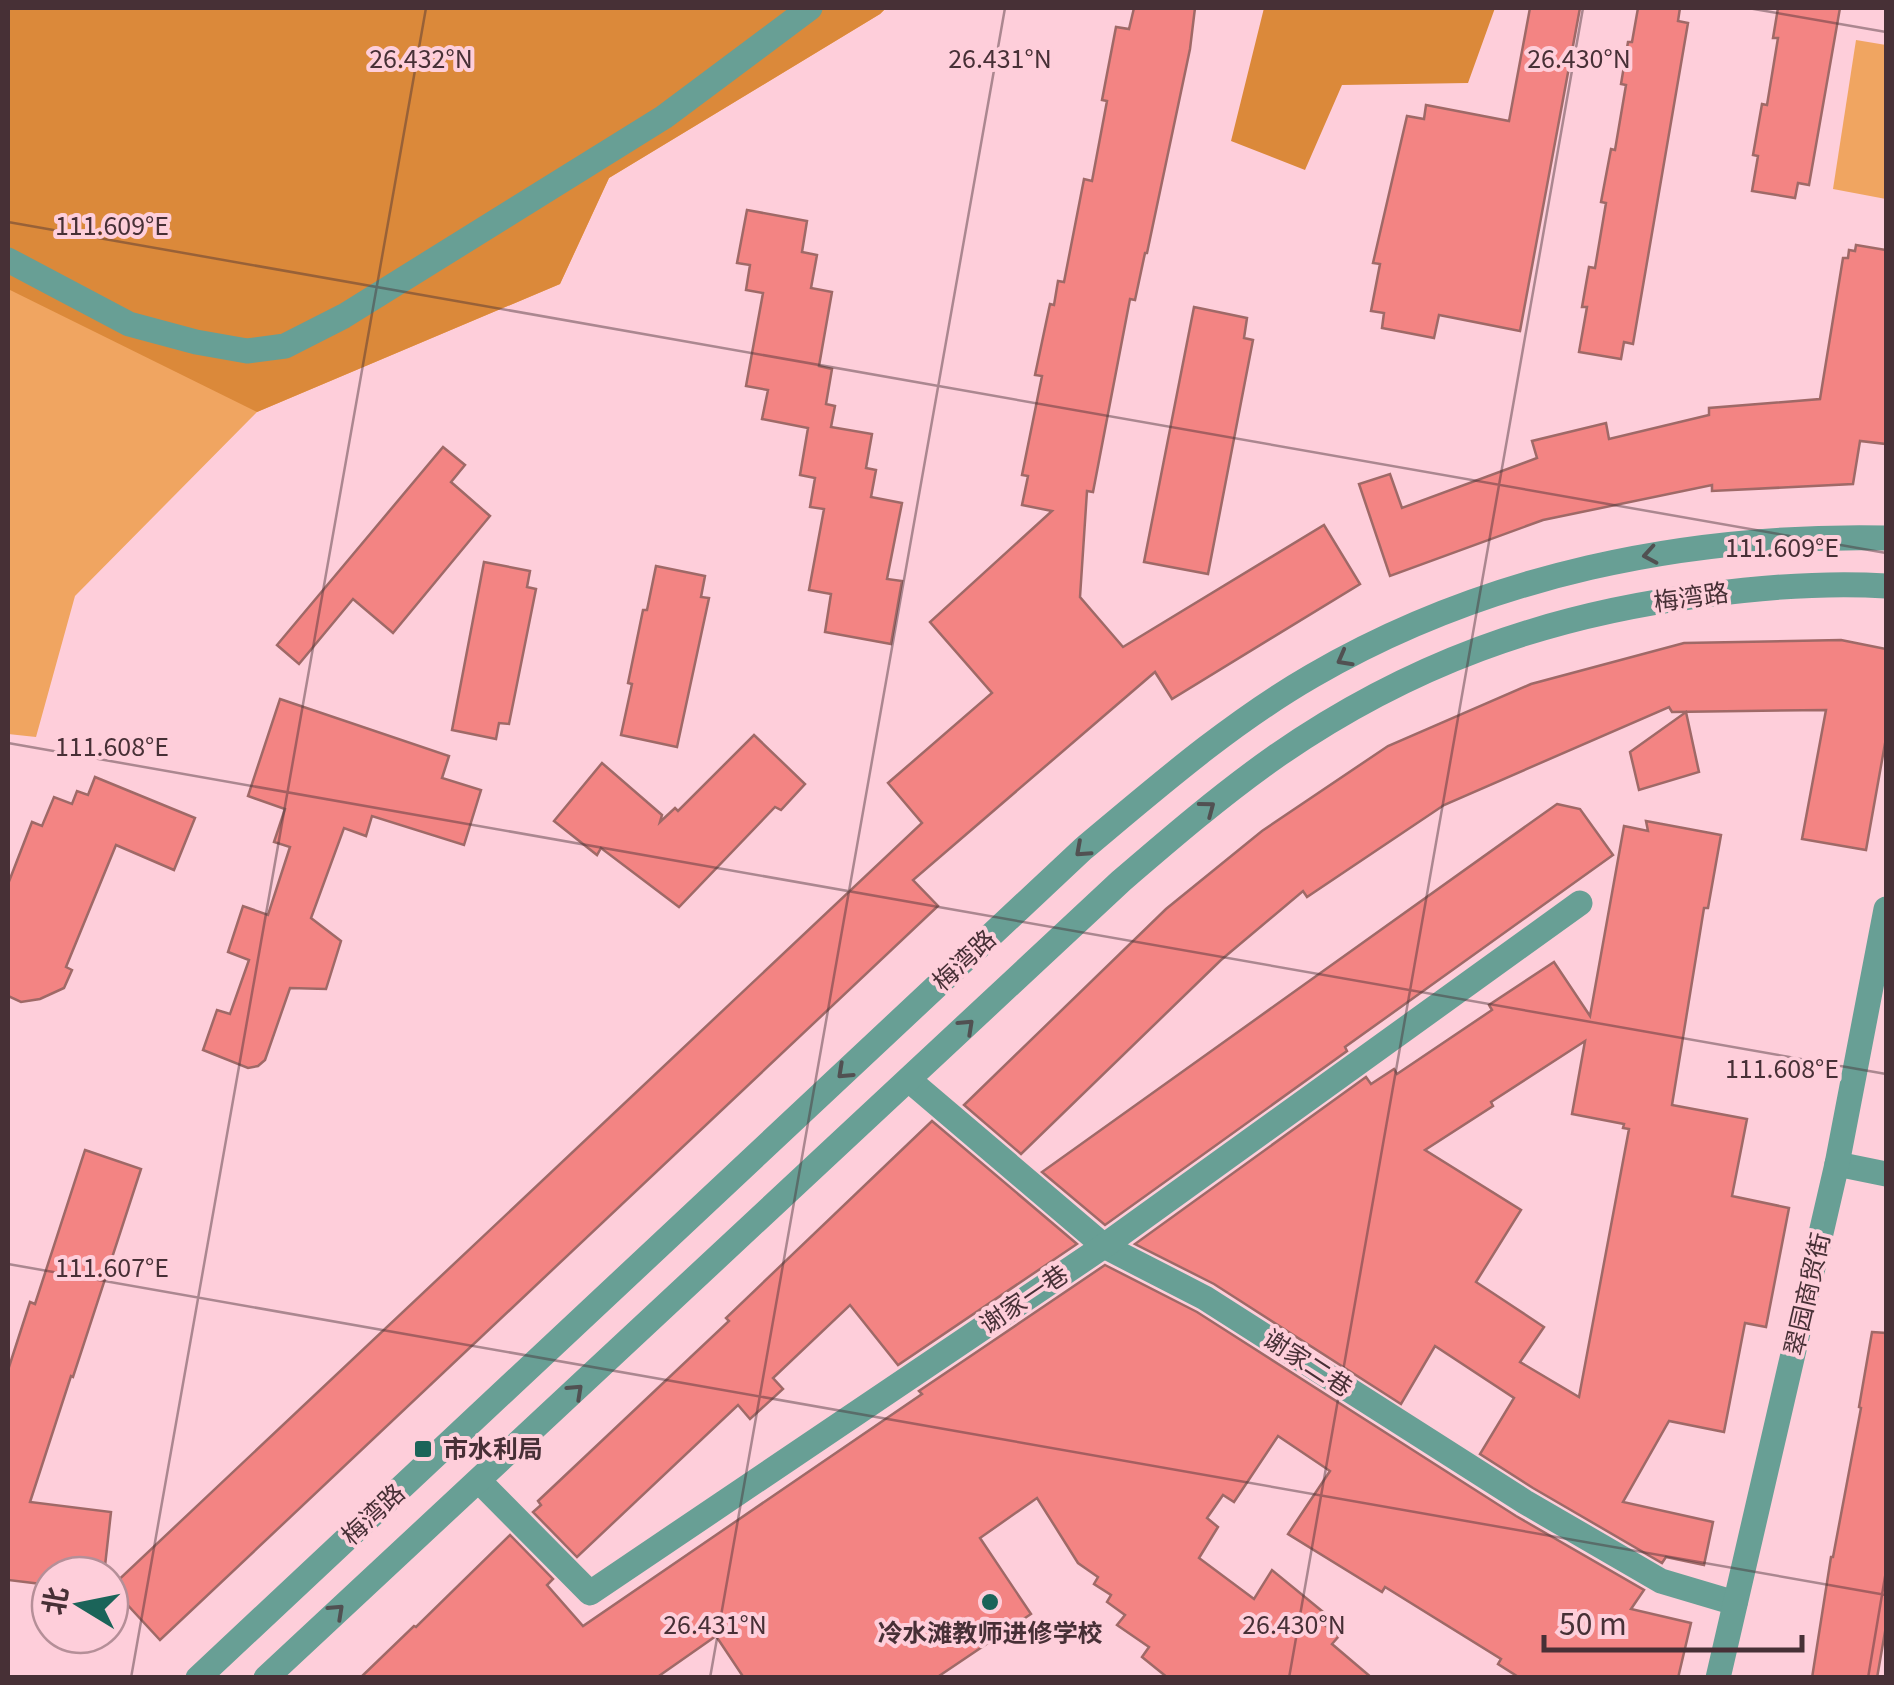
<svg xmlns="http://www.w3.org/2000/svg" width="1894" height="1685" font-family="Georgia,'Noto Sans SC',serif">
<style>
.green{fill:#f0a561}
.forest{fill:#db893a}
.building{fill:#f38483;stroke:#9f6967;stroke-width:2.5;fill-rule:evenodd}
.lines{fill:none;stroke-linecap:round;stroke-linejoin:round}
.minor{stroke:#689f95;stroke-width:25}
.oneway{stroke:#515152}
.ticks{fill:none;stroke:#473036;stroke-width:2.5;stroke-opacity:0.45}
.poi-dot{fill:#1b6459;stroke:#feceda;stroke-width:4}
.labels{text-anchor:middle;stroke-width:8;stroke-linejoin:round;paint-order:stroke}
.street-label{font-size:25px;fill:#473036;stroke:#feceda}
.poi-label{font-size:25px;font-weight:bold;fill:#473036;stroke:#feceda;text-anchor:start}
.ticks-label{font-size:25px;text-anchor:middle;fill:#473036;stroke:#feceda;stroke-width:8;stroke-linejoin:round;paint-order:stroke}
</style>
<rect width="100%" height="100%" fill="#feceda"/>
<g class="green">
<polygon points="8,8 886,8 880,14 609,178 560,284 257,412 75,596 36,737 8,734"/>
<polygon points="1856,40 1886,45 1886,199 1833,189"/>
</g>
<g class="forest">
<polygon points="8,8 886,8 880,14 609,178 560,284 257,412 8,289"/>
<polygon points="1264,8 1495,8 1468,83 1342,85 1305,170 1231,141"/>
</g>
<g class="building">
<polygon points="1134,8 1195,8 1190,49 1147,253 1145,253 1135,300 1130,299 1093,492 1087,491 1080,597 1123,647 1324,525 1360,584 1172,699 1155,672 913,880 938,906 160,1640 111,1587 922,823 888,783 992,693 930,622 1052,511 1022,505 1028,476 1022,475 1042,376 1035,375 1050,304 1054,305 1058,281 1064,282 1084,179 1092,181 1107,101 1102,100 1116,27 1129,29"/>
<polygon points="1530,8 1580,8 1520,331 1439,315 1434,338 1382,328 1384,313 1371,311 1380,264 1373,263 1407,116 1424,119 1426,105 1509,121"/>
<polygon points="1638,8 1680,8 1678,21 1688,23 1633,344 1624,342 1621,359 1579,352 1587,307 1582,307 1589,267 1595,268 1606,203 1601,202 1611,149 1615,150 1626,85 1621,84 1628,42 1632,42"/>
<polygon points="1778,8 1840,8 1809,185 1798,183 1795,198 1752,191 1758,156 1753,155 1762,104 1767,105 1778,38 1773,38"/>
<polygon points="747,210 807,221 802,252 817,255 811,288 832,292 819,366 832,369 826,404 835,406 831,427 872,434 866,468 876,470 871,497 902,503 887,579 902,581 891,644 825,632 831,594 809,590 824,509 810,507 815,478 800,475 808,428 762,419 768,390 746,386 763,293 746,290 750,265 737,263"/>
<polygon points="1856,245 1886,250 1886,444 1860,441 1853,484 1712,491 1712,485 1543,520 1390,576 1359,484 1390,474 1402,508 1537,458 1532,441 1606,423 1609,439 1709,415 1709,408 1820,399 1843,258 1848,258 1849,250 1855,251"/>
<polygon points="1194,307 1247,318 1244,338 1253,340 1208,574 1144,562"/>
<polygon points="443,447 465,465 451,482 490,516 393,633 353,599 299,664 277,645"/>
<polygon points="484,562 530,571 527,587 536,589 509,724 499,723 496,739 452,730"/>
<polygon points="656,566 705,576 701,597 709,598 677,747 621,735 632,684 628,683 643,610 647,610"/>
<polygon points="1841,640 1886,649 1886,738 1866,850 1802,839 1826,710 1672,712 1669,707 1444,805 1307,897 1303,891 1221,960 1021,1154 964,1105 1166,909 1262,831 1388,746 1531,684 1684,643"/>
<polygon points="280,699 449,756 442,778 481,790 464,845 372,816 366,836 344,828 311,918 341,941 326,989 290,988 265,1060 258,1066 248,1068 203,1050 217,1010 230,1014 249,960 228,952 243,906 268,915 290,847 274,842 285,809 248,796"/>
<polygon points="1686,712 1699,772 1639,790 1630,752"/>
<polygon points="754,735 805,784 781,810 775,807 679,907 601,848 597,855 554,821 602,763 662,815 660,822 675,808 678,811"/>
<polygon points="95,777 195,818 174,870 116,845 66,967 72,970 64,988 40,999 21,1002 8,996 8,884 32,822 42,826 54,797 72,804 77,791 88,795"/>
<polygon points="1557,804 1580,809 1613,855 1345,1047 1347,1051 1105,1225 1042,1172"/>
<path d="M1646 821 1721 835 1708 908H1704L1672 1105 1747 1119 1732 1196 1789 1208 1766 1327 1745 1323 1724 1432 1669 1421 1623 1502 1713 1522 1704 1565 1666 1557 1662 1563 1533 1488 1480 1454 1514 1398 1435 1346 1401 1404 1214 1284 1135 1244 1366 1077 1371 1084 1394 1069 1397 1074 1492 1010 1489 1005 1554 962 1590 1016 1624 826 1648 831ZM1585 1041 1572 1114 1624 1124 1623 1128 1629 1129 1579 1397 1520 1362 1544 1327 1476 1282 1521 1210 1425 1150 1493 1106 1491 1102Z"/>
<polygon points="932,1121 1077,1244 898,1365 850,1305 773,1378 783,1389 750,1419 738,1405 577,1557 533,1512 541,1505 538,1501 729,1321 726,1318"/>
<polygon points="85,1150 141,1169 73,1377 71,1376 30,1502 111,1512 104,1575 50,1575 50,1585 8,1580 8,1370 30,1302 35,1304"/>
<polygon points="1105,1265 1197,1312 1516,1516 1644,1590 1631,1609 1691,1623 1678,1678 1520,1678 1498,1664 1501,1659 1385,1587 1382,1592 1288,1534 1330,1471 1278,1436 1234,1502 1223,1495 1207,1518 1218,1527 1199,1558 1254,1599 1272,1570 1328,1616 1322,1623 1339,1636 1332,1644 1372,1678 1168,1678 1142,1657 1149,1647 1117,1625 1125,1615 1107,1602 1111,1595 1094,1584 1098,1577 1078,1563 1037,1498 980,1538 1031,1614 936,1678 744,1678 716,1636 656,1678 360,1678 414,1626 416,1627 510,1535 553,1579 547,1585 583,1626 922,1394 919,1391"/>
<polygon points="1872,1332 1886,1333 1886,1626 1877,1678 1812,1678 1831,1557 1833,1557 1861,1408 1859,1407"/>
</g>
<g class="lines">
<g class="minor">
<polyline points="8,260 129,324 196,342 247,351 285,346 344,316 664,117 810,8"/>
<polyline points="909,1080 1104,1246 1205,1298 1525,1502 1661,1581 1735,1603"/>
<polyline points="1837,1164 1886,1174"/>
<polyline points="479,1481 590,1593 1104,1246 1580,903"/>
<path d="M198 1678 1083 849C1156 788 1229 724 1312 676 1486 575 1686 534 1886 538"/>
<path d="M266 1678 1121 881C1171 838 1221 795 1275 757 1407 665 1545 615 1705 595 1765 587 1826 582 1886 586"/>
<polyline points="1718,1678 1837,1164 1886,909"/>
</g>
</g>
<defs><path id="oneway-chevron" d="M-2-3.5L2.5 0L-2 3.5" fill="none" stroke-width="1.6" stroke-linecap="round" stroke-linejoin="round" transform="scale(2.5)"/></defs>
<g class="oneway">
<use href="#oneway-chevron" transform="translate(1650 555) rotate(170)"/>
<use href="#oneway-chevron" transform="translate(1344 659) rotate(151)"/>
<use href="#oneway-chevron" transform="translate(1208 808) rotate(-37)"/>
<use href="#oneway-chevron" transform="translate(1082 850) rotate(138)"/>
<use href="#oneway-chevron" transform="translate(967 1026) rotate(-43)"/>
<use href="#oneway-chevron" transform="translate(844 1072) rotate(137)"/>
<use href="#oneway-chevron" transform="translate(576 1391) rotate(-43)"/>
<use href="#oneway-chevron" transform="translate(337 1611) rotate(-43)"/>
</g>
<path class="ticks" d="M1748 8 1886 32M8 222 1886 553M8 743 1886 1074M8 1264 1886 1595M131 1678 426 8M710 1678 1005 8M1289 1678 1583 8M1868 1678 1886 1571"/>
<g class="poi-dot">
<rect x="413" y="1439" width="20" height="20" rx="5"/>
<circle cx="990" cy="1602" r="10"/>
</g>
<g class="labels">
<g class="street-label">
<text transform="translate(1691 597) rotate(-8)" y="9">梅湾路</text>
<text transform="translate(964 960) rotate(-43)" y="9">梅湾路</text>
<text transform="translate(1807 1294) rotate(-77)" y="9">翠园商贸街</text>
<text transform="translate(1024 1299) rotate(-34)" y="9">谢家一巷</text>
<text transform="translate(1308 1363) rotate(33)" y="9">谢家二巷</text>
<text transform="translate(373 1514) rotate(-43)" y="9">梅湾路</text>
</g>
<g class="poi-label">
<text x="443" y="1458">市水利局</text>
<text x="990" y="1642" text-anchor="middle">冷水滩教师进修学校</text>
</g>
</g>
<g class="ticks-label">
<text x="421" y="68">26.432°N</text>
<text x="1000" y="68">26.431°N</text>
<text x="1579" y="68">26.430°N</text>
<text x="112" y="235">111.609°E</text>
<text x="1782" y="557">111.609°E</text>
<text x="112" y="756">111.608°E</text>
<text x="1782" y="1078">111.608°E</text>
<text x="112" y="1277">111.607°E</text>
<text x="715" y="1634">26.431°N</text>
<text x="1294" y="1634">26.430°N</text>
</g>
<rect width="1894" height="1685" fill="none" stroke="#473036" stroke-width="20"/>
<g transform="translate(80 1605) rotate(280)"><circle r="48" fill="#feceda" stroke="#b58f98" stroke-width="2.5"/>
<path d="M0-8L18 38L0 25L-18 38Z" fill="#1b6459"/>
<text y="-15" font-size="28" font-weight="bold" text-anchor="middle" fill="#473036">北</text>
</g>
<path d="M1544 1635v15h258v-15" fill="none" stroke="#473036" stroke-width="5"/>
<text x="1559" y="1635" font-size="30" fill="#473036" stroke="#feceda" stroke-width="8" paint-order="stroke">50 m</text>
</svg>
